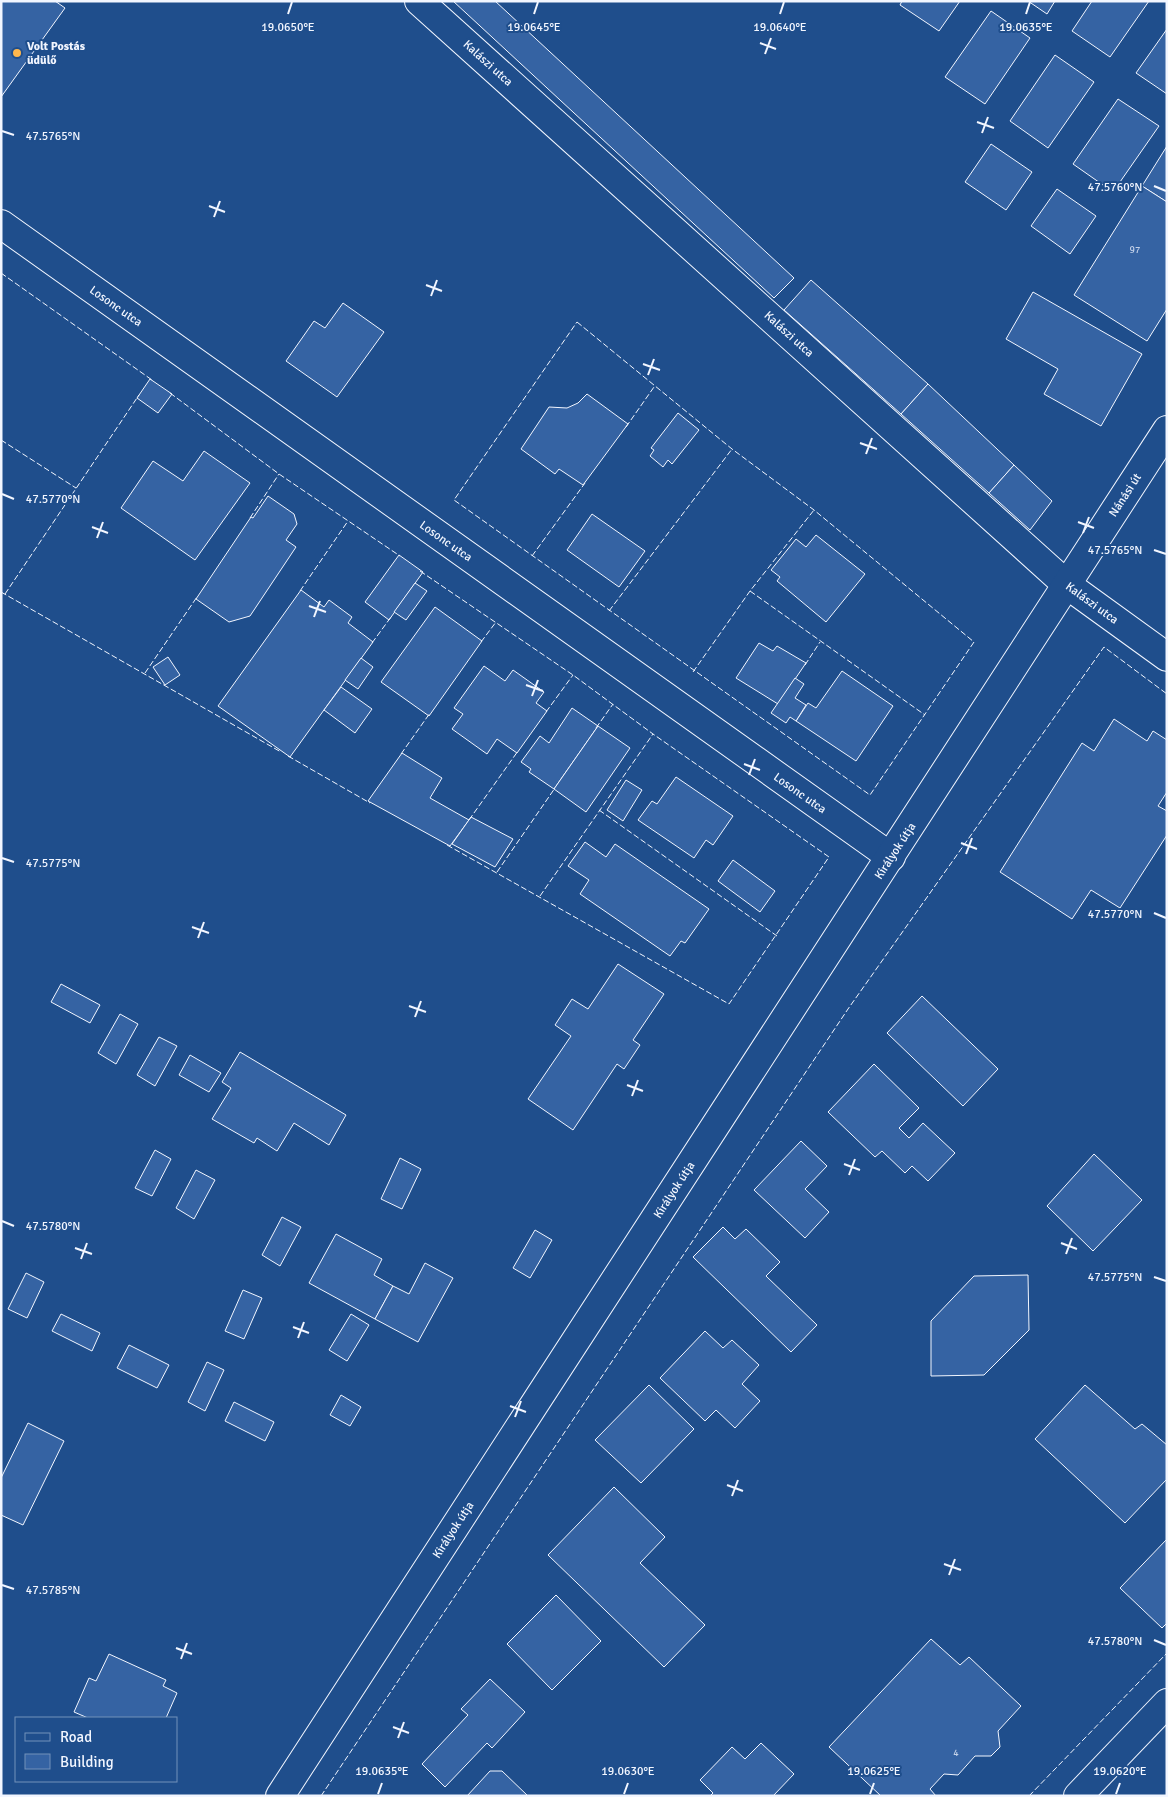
<svg xmlns="http://www.w3.org/2000/svg" width="1168" height="1797" font-family="Signika,sans-serif">
<style>
.building{fill:#3563a3;stroke:#f2f6ff}
.lines{fill:none;stroke-linecap:round;stroke-linejoin:round}
.minor-casing{stroke:#f2f6ff;stroke-width:30}
.minor{stroke:#1f4e8c;stroke-width:28}
.fence{stroke:#f2f6ff;stroke-width:1;stroke-dasharray:6 2.5;stroke-linecap:butt}
.ticks{fill:none;stroke:#f2f6ff;stroke-width:2}
.poi-dot{fill:#ffb74d;stroke:#1f4e8c;stroke-width:2}
.labels{text-anchor:middle;stroke-width:4;stroke-linejoin:round;paint-order:stroke}
.number-label{font-size:10px;fill:#c3d1e8}
.poi-label{font-size:12px;font-weight:bold;fill:#f2f6ff;stroke:#1f4e8c;text-anchor:start}
.street-label{font-size:12px;fill:#f2f6ff;stroke:#1f4e8c}
.ticks-label{font-size:12px;text-anchor:middle;fill:#f2f6ff;stroke:#1f4e8c;stroke-width:4;stroke-linejoin:round;paint-order:stroke}
</style>
<rect width="100%" height="100%" fill="#1f4e8c"/>
<g class="building">
<polygon points="1,1 55,1 65,8 1,97"/>
<polygon points="453,1 495,1 794,278 774,298"/>
<polygon points="902,1 960,1 939,31 900,5"/>
<polygon points="1028,1 1055,1 1047,14"/>
<polygon points="1092,1 1149,1 1110,57 1072,31"/>
<polygon points="991,11 1030,38 985,104 945,77"/>
<polygon points="1167,29 1167,94 1136,73"/>
<polygon points="1055,55 1094,82 1048,148 1010,121"/>
<polygon points="1118,99 1159,126 1113,192 1073,164"/>
<polygon points="991,144 1032,172 1006,210 965,182"/>
<polygon points="1167,146 1167,202 1142,186"/>
<polygon points="1142,186 1167,202 1167,309 1147,341 1074,295"/>
<polygon points="1057,189 1096,216 1070,254 1031,226"/>
<polygon points="811,280 928,384 901,414 784,310"/>
<polygon points="1033,292 1142,354 1101,426 1044,394 1058,369 1006,339"/>
<polygon points="343,303 384,332 337,397 286,361 314,321 325,328"/>
<polygon points="150,379 172,394 158,413 137,398"/>
<polygon points="928,384 1014,465 989,493 901,414"/>
<polygon points="587,394 628,424 583,485 559,469 555,474 521,449 549,407 567,408 578,403"/>
<polygon points="678,413 699,430 672,464 668,460 663,467 650,456 654,450 651,448"/>
<polygon points="204,451 250,483 195,560 121,508 153,461 183,481"/>
<polygon points="1014,465 1052,501 1030,530 989,493"/>
<polygon points="268,496 294,514 297,524 286,540 296,547 250,616 229,622 196,599 251,517 253,518"/>
<polygon points="592,514 645,551 619,587 567,550"/>
<polygon points="816,535 865,574 826,622 777,581 780,577 771,570 796,539 806,547"/>
<polygon points="399,555 423,572 389,620 365,602"/>
<polygon points="415,583 427,591 406,620 394,612"/>
<polygon points="301,590 324,607 329,600 352,617 348,623 373,642 290,757 218,706"/>
<polygon points="435,607 482,641 429,716 381,682"/>
<polygon points="759,643 773,651 777,646 806,663 778,704 736,678"/>
<polygon points="168,657 180,675 165,685 153,667"/>
<polygon points="361,658 373,667 358,689 345,680"/>
<polygon points="484,666 505,681 513,670 544,692 536,703 547,711 517,753 497,739 487,754 452,729 463,714 454,708"/>
<polygon points="842,671 893,706 856,761 796,721 808,703 816,708"/>
<polygon points="795,678 804,684 795,698 806,705 796,721 790,717 786,723 771,713"/>
<polygon points="341,687 372,709 355,733 324,710"/>
<polygon points="572,708 598,726 554,789 529,772 531,769 521,762 540,736 549,743"/>
<polygon points="1114,719 1147,741 1153,731 1167,740 1167,792 1158,806 1167,811 1167,835 1120,908 1091,890 1072,919 1000,872 1082,743 1094,751"/>
<polygon points="598,726 630,748 586,812 554,789"/>
<polygon points="402,753 442,778 430,798 469,820 450,846 368,801"/>
<polygon points="676,777 733,816 713,845 706,840 694,858 638,820 652,801 657,804"/>
<polygon points="626,780 642,790 623,821 607,810"/>
<polygon points="471,817 513,839 495,867 452,844"/>
<polygon points="585,842 606,857 615,844 709,909 685,943 681,941 670,956 580,894 589,880 568,866"/>
<polygon points="733,860 775,891 760,912 718,881"/>
<polygon points="618,964 664,994 633,1040 640,1045 624,1069 617,1064 573,1130 528,1099 571,1036 555,1025 572,999 588,1009"/>
<polygon points="61,984 100,1005 90,1023 51,1002"/>
<polygon points="922,996 998,1069 963,1106 887,1033"/>
<polygon points="120,1014 138,1024 116,1064 98,1053"/>
<polygon points="159,1037 177,1046 155,1086 137,1075"/>
<polygon points="240,1052 346,1115 329,1145 294,1123 277,1151 257,1138 254,1143 212,1119 231,1088 222,1082"/>
<polygon points="190,1055 221,1073 209,1092 179,1075"/>
<polygon points="874,1064 919,1108 899,1128 909,1138 923,1123 955,1153 928,1181 912,1166 905,1173 882,1151 875,1157 828,1112"/>
<polygon points="801,1141 827,1166 805,1189 829,1212 805,1238 754,1190"/>
<polygon points="155,1150 171,1159 152,1196 135,1188"/>
<polygon points="1094,1154 1142,1200 1093,1251 1047,1206"/>
<polygon points="400,1158 421,1169 402,1209 381,1199"/>
<polygon points="196,1170 215,1180 194,1219 176,1208"/>
<polygon points="282,1217 301,1227 280,1266 262,1255"/>
<polygon points="723,1227 735,1239 746,1229 780,1262 766,1276 817,1325 791,1352 693,1257"/>
<polygon points="535,1230 552,1240 530,1278 513,1268"/>
<polygon points="336,1234 382,1259 374,1275 393,1286 375,1319 309,1283"/>
<polygon points="425,1263 453,1278 418,1342 375,1319 393,1286 409,1294"/>
<polygon points="26,1273 44,1282 27,1318 8,1309"/>
<polygon points="1028,1275 1029,1330 984,1375 931,1376 931,1321 974,1276"/>
<polygon points="243,1290 262,1298 244,1339 225,1331"/>
<polygon points="61,1314 100,1333 92,1351 52,1331"/>
<polygon points="351,1314 369,1325 347,1361 329,1350"/>
<polygon points="705,1331 723,1348 732,1340 759,1365 742,1384 760,1401 735,1428 716,1410 705,1421 660,1378"/>
<polygon points="129,1345 169,1365 157,1388 117,1368"/>
<polygon points="207,1362 224,1370 205,1411 188,1402"/>
<polygon points="649,1385 694,1429 641,1483 595,1440"/>
<polygon points="1085,1385 1135,1429 1142,1424 1167,1445 1167,1479 1125,1523 1035,1439"/>
<polygon points="341,1395 361,1407 350,1426 330,1415"/>
<polygon points="234,1402 274,1422 265,1441 225,1421"/>
<polygon points="28,1423 64,1441 23,1525 1,1515 1,1478"/>
<polygon points="614,1487 665,1537 640,1563 705,1625 664,1667 548,1555"/>
<polygon points="1167,1539 1167,1623 1162,1628 1120,1588"/>
<polygon points="556,1595 601,1641 552,1690 507,1644"/>
<polygon points="931,1639 960,1665 969,1657 1021,1706 998,1731 1000,1747 991,1756 975,1756 958,1775 944,1774 930,1789 936,1796 881,1796 829,1747"/>
<polygon points="109,1654 166,1680 163,1686 177,1693 166,1718 88,1718 74,1712 89,1678 96,1681"/>
<polygon points="490,1679 525,1712 492,1748 487,1743 445,1787 422,1764 468,1715 461,1709"/>
<polygon points="761,1743 794,1774 773,1796 710,1796 713,1793 700,1780 732,1747 745,1759"/>
<polygon points="490,1771 502,1771 528,1796 467,1796"/>
</g>
<g class="lines">
<defs>
<g id="minor">
<polyline points="419,1 1066,584 1167,657"/>
<polyline points="1,224 891,857"/>
<polyline points="280,1796 1167,430"/>
<polyline points="1078,1796 1167,1703"/>
</g>
</defs>
<use href="#minor" class="minor-casing"/>
<use href="#minor" class="minor"/>
<g class="fence">
<polyline points="1,273 152,380"/>
<polygon points="577,322 732,449 814,510 974,642 870,795 454,500"/>
<polyline points="170,393 279,474 400,556"/>
<polyline points="626,427 654,387"/>
<polyline points="1,440 76,488"/>
<polyline points="250,518 279,474"/>
<polyline points="532,556 585,483"/>
<polyline points="420,571 573,675 653,734 829,857 729,1004 447,845"/>
<polyline points="300,591 348,521"/>
<polyline points="750,591 925,715"/>
<polyline points="1,592 281,752"/>
<polyline points="5,594 139,395"/>
<polyline points="609,611 732,449"/>
<polyline points="481,642 496,622"/>
<polyline points="372,643 391,617"/>
<polyline points="805,665 820,642"/>
<polyline points="693,672 750,591 814,510"/>
<polyline points="145,673 197,597"/>
<polyline points="546,712 573,675"/>
<polyline points="596,728 613,704"/>
<polyline points="401,754 430,713"/>
<polyline points="288,756 370,803"/>
<polyline points="599,810 777,936"/>
<polyline points="469,820 518,751"/>
<polyline points="497,872 555,788"/>
<polyline points="540,896 653,734"/>
<polyline points="321,1796 848,1009 1104,647 1167,694"/>
<polyline points="1029,1796 1167,1653"/>
</g>
</g>
<path class="ticks" d="M288 14 292 2M534 14 538 2M780 14 784 2M1026 14 1030 2M760 43 776 49M765 54 771 38M977 122 994 128M2 131 14 135M982 133 988 117M1154 186 1166 191M209 206 225 212M214 217 220 201M426 285 442 291M431 296 437 280M643 364 660 370M648 375 654 359M860 443 877 449M866 454 872 438M2 494 14 499M1078 522 1094 528M92 527 108 533M1083 533 1089 517M97 538 103 522M1154 550 1166 554M309 606 326 612M314 617 320 601M526 685 543 691M532 696 538 680M744 764 760 770M749 775 755 759M961 843 977 849M966 854 972 838M2 858 14 862M1154 913 1166 918M192 927 209 933M198 938 204 922M409 1006 426 1012M415 1017 421 1001M627 1085 643 1091M632 1096 638 1080M844 1164 860 1170M849 1175 855 1159M2 1221 14 1226M1061 1243 1077 1249M75 1248 92 1254M1066 1254 1072 1238M81 1259 87 1243M1154 1277 1166 1281M293 1327 309 1333M298 1338 304 1322M510 1406 526 1412M515 1417 521 1401M727 1485 743 1491M732 1496 738 1480M944 1564 961 1570M949 1575 955 1559M2 1585 14 1589M1154 1640 1166 1645M176 1648 192 1654M181 1659 187 1643M393 1727 409 1733M398 1738 404 1722M378 1794 382 1783M624 1794 628 1783M870 1794 874 1783M1116 1794 1120 1783"/>
<circle class="poi-dot" cx="17" cy="53" r="5"/>
<g class="labels">
<g class="number-label">
<text x="1135" y="253">97</text>
<text x="956" y="1756">4</text>
</g>
<g class="poi-label">
<text x="27" y="50">Volt Postás<tspan x="27" dy="14">üdülő</tspan></text>
</g>
<g class="street-label">
<text transform="translate(488 63) rotate(42)" y="4">Kalászi utca</text>
<text transform="translate(116 306) rotate(35)" y="4">Losonc utca</text>
<text transform="translate(789 334) rotate(42)" y="4">Kalászi utca</text>
<text transform="translate(1125 495) rotate(-57)" y="4">Nánási út</text>
<text transform="translate(446 541) rotate(35)" y="4">Losonc utca</text>
<text transform="translate(1092 603) rotate(36)" y="4">Kalászi utca</text>
<text transform="translate(800 793) rotate(35)" y="4">Losonc utca</text>
<text transform="translate(895 851) rotate(-57)" y="4">Királyok útja</text>
<text transform="translate(674 1190) rotate(-57)" y="4">Királyok útja</text>
<text transform="translate(453 1530) rotate(-57)" y="4">Királyok útja</text>
</g>
</g>
<g class="ticks-label">
<text x="288" y="31">19.0650°E</text>
<text x="534" y="31">19.0645°E</text>
<text x="780" y="31">19.0640°E</text>
<text x="1026" y="31">19.0635°E</text>
<text x="53" y="140">47.5765°N</text>
<text x="1115" y="191">47.5760°N</text>
<text x="53" y="503">47.5770°N</text>
<text x="1115" y="554">47.5765°N</text>
<text x="53" y="867">47.5775°N</text>
<text x="1115" y="918">47.5770°N</text>
<text x="53" y="1230">47.5780°N</text>
<text x="1115" y="1281">47.5775°N</text>
<text x="53" y="1594">47.5785°N</text>
<text x="1115" y="1645">47.5780°N</text>
<text x="382" y="1775">19.0635°E</text>
<text x="628" y="1775">19.0630°E</text>
<text x="874" y="1775">19.0625°E</text>
<text x="1120" y="1775">19.0620°E</text>
</g>
<rect width="1168" height="1797" fill="none" stroke="#f2f6ff" stroke-width="5"/>
<rect x="15" y="1717" width="162" height="65" fill="#1f4e8c" stroke="#7391ba"/>
<rect x="25" y="1733" width="25" height="8" fill="#1f4e8c" stroke="#7391ba"/>
<text x="60" y="1742" font-size="15" fill="#f2f6ff">Road</text>
<rect x="25" y="1754" width="25" height="15" fill="#3563a3" stroke="#7391ba"/>
<text x="60" y="1767" font-size="15" fill="#f2f6ff">Building</text>
</svg>
